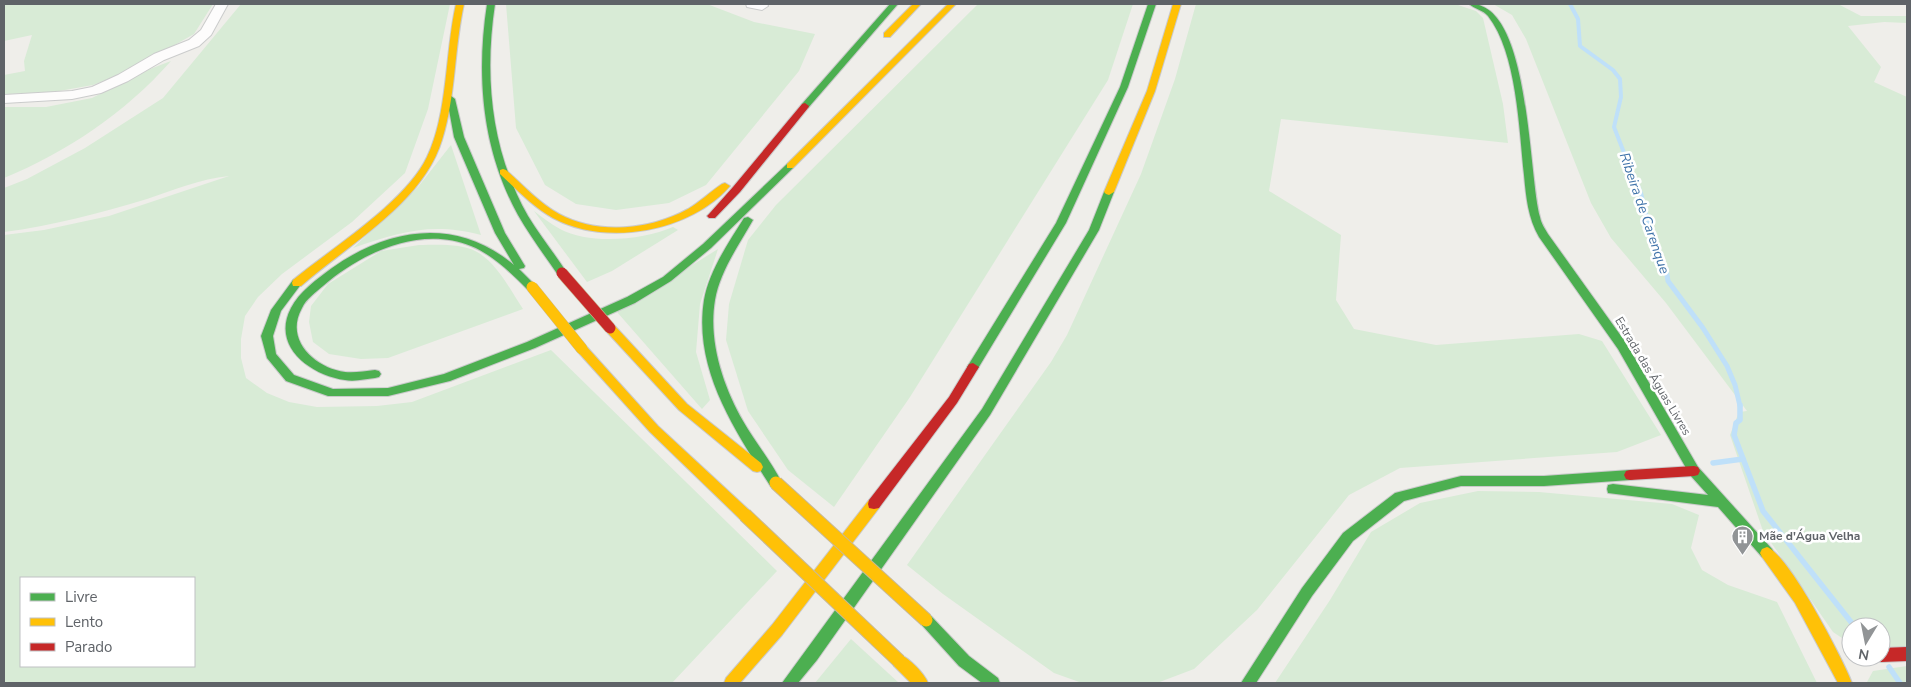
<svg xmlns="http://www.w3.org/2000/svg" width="1911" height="687" font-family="'Nunito Sans',sans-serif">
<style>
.green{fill:#d8ebd6;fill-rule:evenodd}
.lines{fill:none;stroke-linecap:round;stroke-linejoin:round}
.stream-far2{stroke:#bfe0f9;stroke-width:4}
.stream-far1{stroke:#bfe0f9;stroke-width:5}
.stream{stroke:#bfe0f9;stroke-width:5.5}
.street-casing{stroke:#cbcccc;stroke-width:2}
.fast-casing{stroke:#cacacb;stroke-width:2}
.slow-casing{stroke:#cacacb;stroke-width:2}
.jam-casing{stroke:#cacacb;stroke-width:2}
.street{fill:#fdfcfc;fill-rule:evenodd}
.fast{fill:#4caf50;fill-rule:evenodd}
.slow{fill:#ffc107;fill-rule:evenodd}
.jam{fill:#c62828;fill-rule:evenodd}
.slow-bridge-far1-casing{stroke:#c8b996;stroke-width:12;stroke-linecap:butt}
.slow-bridge-casing{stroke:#c8b996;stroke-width:15;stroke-linecap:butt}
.jam-bridge-casing{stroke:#c8b996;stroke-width:12;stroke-linecap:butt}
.slow-bridge-far1{stroke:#ffc107;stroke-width:11}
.slow-bridge{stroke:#ffc107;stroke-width:13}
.jam-bridge{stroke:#c62828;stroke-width:11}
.labels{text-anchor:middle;stroke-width:5;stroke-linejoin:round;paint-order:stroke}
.street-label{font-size:12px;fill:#5f6368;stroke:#fff}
.poi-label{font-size:12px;font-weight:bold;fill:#5f6368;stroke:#fff;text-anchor:start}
.water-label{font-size:14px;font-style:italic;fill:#4174aa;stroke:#fff}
</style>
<rect width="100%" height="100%" fill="#efeeea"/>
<g class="green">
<polygon points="4,4 213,4 194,34 129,71 93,85 48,93 4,94 4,75 25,71 24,61 32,35 4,41"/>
<path d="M241 4H450L428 109 405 173 352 222 282 274 258 297 245 316 241 339V358L246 378 267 393 289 402 317 407 377 406 412 402 551 350 777 571 672 683H4V235L44 230 109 216 229 176C200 179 174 190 147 199 100 213 52 226 4 232V188L27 179 85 148 163 98ZM21 578H194V666H21Z"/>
<polygon points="506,4 707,4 754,22 815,34 799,71 706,185 669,203 616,210 576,204 545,185 516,128"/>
<polygon points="978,4 1133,4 1108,80 910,397 834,507 788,470 748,411 726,340 729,304 748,240 776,205"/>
<polygon points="1196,4 1455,4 1476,11 1483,18 1503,104 1508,143 1281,119 1269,191 1341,235 1336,300 1354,329 1436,345 1579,334 1602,341 1661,435 1617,452 1400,468 1349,495 1257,610 1194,669 1157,683 1082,683 1054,673 943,594 907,565 1051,362 1067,335 1141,174 1175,79"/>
<polygon points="1493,4 1838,4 1861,16 1907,16 1907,23 1884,22 1848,26 1881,67 1874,82 1907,97 1907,649 1881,649 1881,627 1851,627 1851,644 1833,632 1763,531 1730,435 1739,412 1747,411 1666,303 1611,238 1591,203 1526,39 1512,15"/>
<path d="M171 61C125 113 67 152 4 178V107H46L92 98 150 69Z"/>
<path d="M451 145 481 235C432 222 399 232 353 248L418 187Z"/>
<path d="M534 211C542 217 551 224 560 229 590 245 643 240 673 227L678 230 612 271 587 282Z"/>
<path d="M419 245C437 245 461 243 477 252 497 263 511 291 523 309L388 358 361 359 329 354 313 342 309 322 311 306 328 284 381 251Z"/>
<polygon points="718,249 700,304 696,352 710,400 702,409 617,312"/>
<polygon points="1478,491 1539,492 1672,504 1699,515 1691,548 1702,570 1728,585 1777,602 1817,683 1275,683 1330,600 1371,532 1420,503"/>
<polygon points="851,639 899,683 815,683"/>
<polygon points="1907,666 1907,683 1867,682 1873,671"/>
</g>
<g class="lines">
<polyline class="stream-far2" points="1570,4 1578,19 1580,46 1613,70 1620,79 1621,97 1614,127 1635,181"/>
<polyline class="stream-far1" points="1635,179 1641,195 1653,245 1666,269 1668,281 1703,328 1727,366 1735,385 1740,406"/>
<g class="stream">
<polyline points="1740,405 1740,420 1736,423 1734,435 1763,511 1855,627"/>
<polyline points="1713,463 1743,459"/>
<polyline points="1889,667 1900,683"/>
</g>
<defs>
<g id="street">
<polygon points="216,4 228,4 211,35 199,46 164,60 128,81 101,93 72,99 4,103 4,95 72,91 92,87 118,75 154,54 189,40 201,30"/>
<polygon points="746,4 767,4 768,6 762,10 747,7"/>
</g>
<g id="fast">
<path d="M487 4H495C484 77 491 151 528 216 540 236 555 254 567 273L566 275H558C545 256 530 236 518 215 482 150 476 76 487 4Z"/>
<polygon points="890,4 898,4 808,108 802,108 802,104"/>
<polygon points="1148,4 1156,4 1128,87 1066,223 977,370 969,370 967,367 969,364 1056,223 1120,87"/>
<path d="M1469 4C1531 0 1528 176 1540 217 1541 223 1545 229 1548 234L1626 343 1698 467 1772 549 1774 553 1772 557 1767 559 1762 557 1718 507 1608 493 1607 489 1608 485 1613 484 1708 495 1690 475 1618 349 1539 237C1528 218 1526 197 1524 175 1519 129 1517 53 1488 16 1483 10 1475 9 1469 4Z"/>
<path d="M451 96 455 99 464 137 505 233 525 266 524 268 519 269 537 287 532 291 528 290C511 273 493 255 471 246 420 225 361 253 323 286 316 292 306 299 302 308 284 340 315 368 345 372 355 373 365 371 375 370L379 371 381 374 379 377 375 378C365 379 355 382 345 380 310 375 271 346 291 308 299 292 317 279 332 268 390 227 457 217 514 265L495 233 454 137 447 99Z"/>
<polygon points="790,163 793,164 793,168 711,248 671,281 635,303 535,348 450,381 388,396 328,396 286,381 267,358 261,336 271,310 293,280 297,279 302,283 281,311 273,336 276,354 294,375 333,389 388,388 444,374 527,342 627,297 663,277 703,244 787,164"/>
<polygon points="1109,189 1114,192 1099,230 990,415 817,660 798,683 782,683 982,409 1089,230 1104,192"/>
<path d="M748 217 753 220C739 245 720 271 715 300 708 341 723 386 743 421 755 442 771 461 782 483L781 487 776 488 771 487C736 432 693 370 704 300 709 271 729 242 744 218Z"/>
<polygon points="1630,470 1634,471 1636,475 1634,479 1630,480 1544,486 1461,486 1404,501 1353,541 1312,596 1256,683 1241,683 1302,588 1343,533 1395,493 1461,476 1544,476"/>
<polygon points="926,614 931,616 969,656 998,678 1000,683 982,683 959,666 921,624 919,620 921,616"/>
</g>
<g id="slow">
<path d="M456 4H464C454 49 456 96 442 140 423 203 349 244 301 286H293L292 283 293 280C332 248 406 202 427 157 448 114 445 52 456 4Z"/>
<polygon points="913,4 921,4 890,37 884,37 884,33"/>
<polygon points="948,4 956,4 793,168 787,168 787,164"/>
<polygon points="1173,4 1181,4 1155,91 1114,192 1109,195 1106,194 1104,192 1147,91"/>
<path d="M503 169 506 170C523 185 539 203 559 214 598 235 650 230 688 209 700 202 710 192 722 184L725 183 730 186C690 232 606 247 553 218 533 207 516 189 500 174V170Z"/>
<polygon points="610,324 614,325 687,404 761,463 763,467 761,471 757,472 753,471 679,410 606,331 604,328"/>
<polygon points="582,345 586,346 658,426 750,511 752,515 750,519 745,520 740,519 650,432 578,352 576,349 578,346"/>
<polygon points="874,499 879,500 880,504 879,508 782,635 740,683 724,683 726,678 772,625 869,500"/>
<path d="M1767 547C1789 555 1843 659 1852 683H1838L1795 603 1762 557 1760 553 1762 549Z"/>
<path d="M899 654C909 658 924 673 928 683H911L894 666 892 661 894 656Z"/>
</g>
<g id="jam">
<polygon points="805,103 809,106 808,108 740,192 715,218 709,218 707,216 709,214 733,187 802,104"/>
<polygon points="973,363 979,367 957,403 879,508 874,509 869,508 868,504 869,500 949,397 969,364"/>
<polygon points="1694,466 1698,467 1700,471 1698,475 1694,476 1630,480 1626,479 1624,475 1626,471 1630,470"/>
<polygon points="1907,647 1907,661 1881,662 1876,660 1875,657 1881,657 1881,648"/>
</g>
</defs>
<use href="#street" class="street-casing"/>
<use href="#fast" class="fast-casing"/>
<use href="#slow" class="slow-casing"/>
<use href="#jam" class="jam-casing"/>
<use href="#street" class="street"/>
<use href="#fast" class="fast"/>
<use href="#slow" class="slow"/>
<use href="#jam" class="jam"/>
<defs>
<polyline id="slow-bridge-far1" points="532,287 582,349"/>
<g id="slow-bridge">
<polyline points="776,483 926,620"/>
<polyline points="745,515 899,661"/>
</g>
<polyline id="jam-bridge" points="562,273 610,328"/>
</defs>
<use href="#slow-bridge-far1" class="slow-bridge-far1-casing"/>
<use href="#slow-bridge" class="slow-bridge-casing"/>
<use href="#jam-bridge" class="jam-bridge-casing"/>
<use href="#slow-bridge-far1" class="slow-bridge-far1"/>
<use href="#slow-bridge" class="slow-bridge"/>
<use href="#jam-bridge" class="jam-bridge"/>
</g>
<defs>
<symbol id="building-pin" viewBox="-11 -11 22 30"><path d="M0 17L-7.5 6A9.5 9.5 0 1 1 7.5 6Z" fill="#919496" stroke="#fff"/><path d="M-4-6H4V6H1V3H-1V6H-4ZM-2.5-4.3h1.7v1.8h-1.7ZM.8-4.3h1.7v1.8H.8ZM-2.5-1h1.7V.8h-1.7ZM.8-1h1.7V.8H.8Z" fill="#fff"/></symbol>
</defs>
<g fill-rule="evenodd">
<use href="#building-pin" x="1730" y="524" width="25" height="34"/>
</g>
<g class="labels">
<g class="street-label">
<text transform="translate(1653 376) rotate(59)" y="4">Estrada das Águas Livres</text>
</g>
<g class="poi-label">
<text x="1759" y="540">Mãe d'Água Velha</text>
</g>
<g class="water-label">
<text transform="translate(1645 213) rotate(71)" y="5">Ribeira de Carenque</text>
</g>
</g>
<rect width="1911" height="687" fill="none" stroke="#5f6368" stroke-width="10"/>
<rect x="20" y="577" width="175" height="90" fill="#ffffff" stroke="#bfc1c3"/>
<rect x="30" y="593" width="25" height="8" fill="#4caf50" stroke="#bfc1c3"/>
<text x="65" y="602" font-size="15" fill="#5f6368">Livre</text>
<rect x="30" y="618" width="25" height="8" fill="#ffc107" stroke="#bfc1c3"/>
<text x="65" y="627" font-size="15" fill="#5f6368">Lento</text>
<rect x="30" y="643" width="25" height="8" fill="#c62828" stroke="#bfc1c3"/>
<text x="65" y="652" font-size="15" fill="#5f6368">Parado</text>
<g transform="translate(1866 642) rotate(190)"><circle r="24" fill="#ffffff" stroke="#bfc1c3"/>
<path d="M0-4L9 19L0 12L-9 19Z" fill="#919496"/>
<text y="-8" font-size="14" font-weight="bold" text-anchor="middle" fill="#5f6368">N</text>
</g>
</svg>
